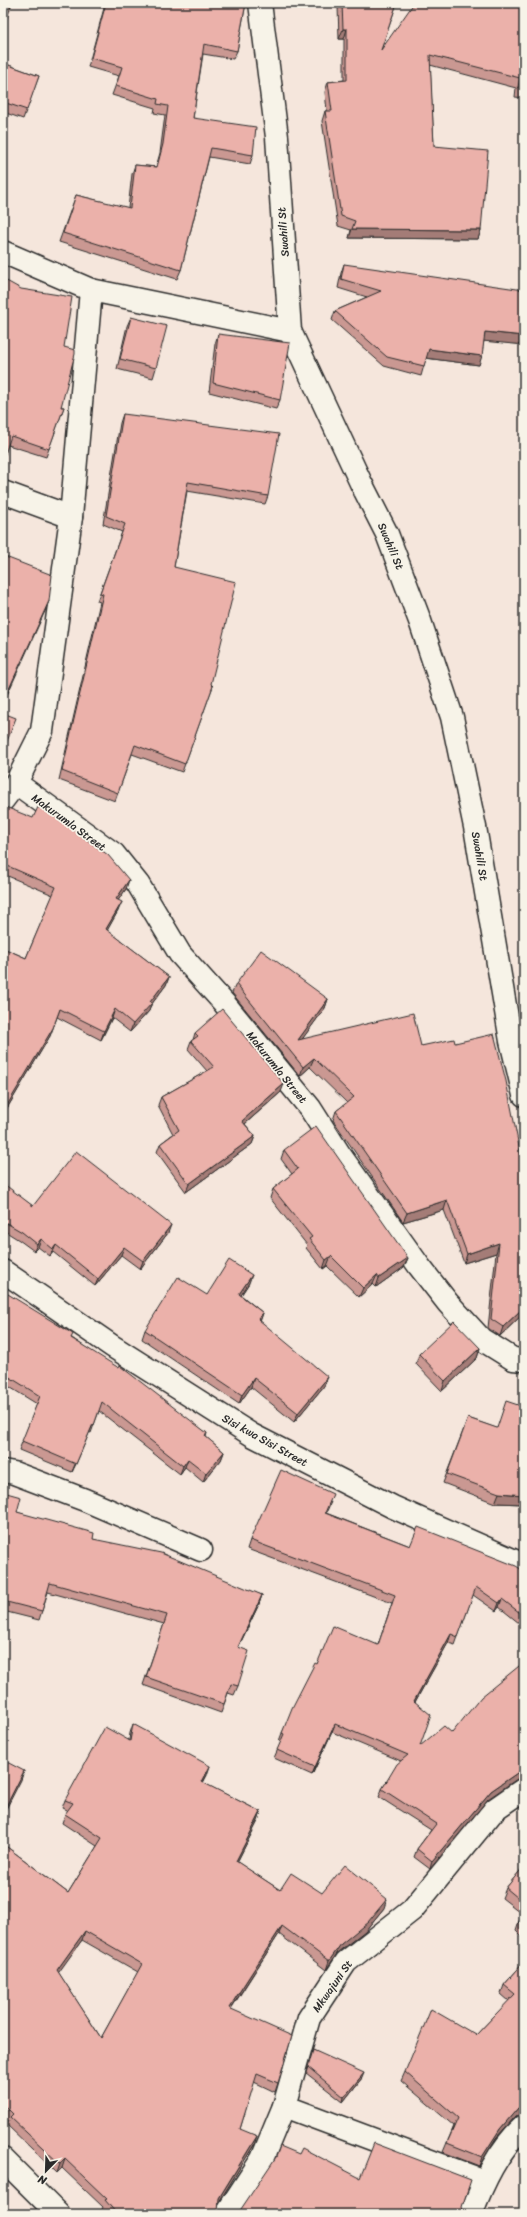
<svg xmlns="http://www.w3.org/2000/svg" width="527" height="2217" font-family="Sriracha,sans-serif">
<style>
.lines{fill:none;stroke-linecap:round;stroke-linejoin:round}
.street-casing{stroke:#2b2b2b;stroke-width:25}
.street{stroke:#f7f3e8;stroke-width:22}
.wall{fill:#ca9892;stroke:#2b2b2b;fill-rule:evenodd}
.shaded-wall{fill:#a47c77;stroke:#2b2b2b}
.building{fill:#ebb1aa;stroke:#2b2b2b;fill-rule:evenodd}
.labels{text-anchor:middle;stroke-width:3.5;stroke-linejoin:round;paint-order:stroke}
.street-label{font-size:11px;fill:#2b2b2b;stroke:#f7f3e8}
</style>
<rect width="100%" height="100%" fill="#f5e6dc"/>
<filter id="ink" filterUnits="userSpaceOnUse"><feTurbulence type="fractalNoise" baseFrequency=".025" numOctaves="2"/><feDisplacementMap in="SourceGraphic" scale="8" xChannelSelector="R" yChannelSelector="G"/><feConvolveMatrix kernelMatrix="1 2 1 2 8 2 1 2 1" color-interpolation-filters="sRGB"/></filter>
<g filter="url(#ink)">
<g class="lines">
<defs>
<g id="street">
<polyline points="260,3 277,137 290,331 361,483 387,534 420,621 452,717 475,827 511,1041 524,1095"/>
<polyline points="3,252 91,290 290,331"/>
<polyline points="3,492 71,517"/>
<polyline points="16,783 114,854 138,884 180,954 224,1003 310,1108 340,1155 419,1266 448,1303 481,1339 513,1359 524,1360"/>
<polyline points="3,800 16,783 42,731 71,517 91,290"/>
<polyline points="3,1271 112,1346 252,1435 393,1507 524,1565"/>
<polyline points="3,1471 14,1473 85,1500 201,1550"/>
<polyline points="284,2106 484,2181"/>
<polyline points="3,2159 58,2214"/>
<polyline points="226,2214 262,2159 284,2106 309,2018 346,1962 412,1910 495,1809 524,1789"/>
<path d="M471 2214C483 2183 498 2150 524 2126"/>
</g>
</defs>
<use href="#street" class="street-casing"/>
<use href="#street" class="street"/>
</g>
<g class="wall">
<polygon points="98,3 246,3 237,51 233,59 203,54 193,118 253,155 250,164 209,157 181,270 177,279 59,242 76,195 128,208 132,174 135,165 156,167 160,153 165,115 154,113 155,108 112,95 119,76 88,67 104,8 97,6"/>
<polygon points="296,3 397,3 381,50 524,3 524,98 515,97 516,88 430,65 434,146 481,230 478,239 349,238 351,230 338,226 322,121 325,111 327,111 325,92 328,82 344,80 344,39 339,39 338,6 296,4"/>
<polygon points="3,63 39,76 23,119 3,112"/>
<polygon points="344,264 484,341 479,365 426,358 421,376 384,366 332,320 335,311 367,297 338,288 341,273"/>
<polygon points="3,279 64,347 61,407 64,407 46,457 8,445 3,459"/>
<polygon points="131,317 156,368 153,378 117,369 127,326"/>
<polygon points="218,334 280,400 276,409 209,392 215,344"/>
<polygon points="123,414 268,496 265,504 187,491 174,567 211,684 213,686 182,772 132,754 115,801 59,780 100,602 97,601 122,532 103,524 120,423"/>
<polygon points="3,806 126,889 118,900 118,911 107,930 169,977 166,985 151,1005 149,1011 130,1032 112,1018 101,1040 57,1017 50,1036 3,1115 3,948 26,958 53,895 3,874"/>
<polygon points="236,984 328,999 325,1008 302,1039 421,1046 455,1043 524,1172 524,1313 500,1336 488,1328 496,1253 464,1263 444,1210 403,1222 333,1120 336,1111 347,1103 310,1067 300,1076 232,993"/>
<polygon points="195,1033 281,1092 245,1124 255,1136 252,1144 186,1192 157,1152 160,1144 173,1134 158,1105 161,1097 207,1071 188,1049 191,1041 193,1040"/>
<polygon points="284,1150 408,1258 404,1267 376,1287 373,1284 359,1297 327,1266 323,1269 306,1248 307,1245 270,1198 273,1189 292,1174 281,1159"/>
<polygon points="3,1186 33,1206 168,1233 140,1269 121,1255 95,1286 53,1252 50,1256 38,1247 34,1251 19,1240 3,1230"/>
<polygon points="249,1283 241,1295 263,1313 260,1321 324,1386 294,1422 251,1387 239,1404 142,1339 145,1330 207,1295"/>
<polygon points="3,1291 72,1338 207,1433 206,1437 224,1452 221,1460 203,1482 185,1467 180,1474 99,1411 91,1433 89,1432 72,1472 19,1450 37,1404 3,1383"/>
<polygon points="480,1348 477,1358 442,1391 416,1364 419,1354"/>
<polygon points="468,1418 496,1428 524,1504 495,1503 443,1483"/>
<polygon points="3,1492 17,1512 93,1539 262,1595 259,1604 238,1648 238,1686 234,1695 228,1693 221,1713 143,1685 164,1624 48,1592 39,1620 3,1611"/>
<polygon points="331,1502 326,1513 410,1546 524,1571 524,1627 499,1607 496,1611 473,1595 455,1645 448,1643 415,1702 420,1746 452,1733 524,1662 524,1777 517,1779 488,1799 430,1869 414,1857 417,1849 431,1830 379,1797 382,1789 401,1761 332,1732 312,1775 274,1758 281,1742 279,1741 282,1733 317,1664 378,1645 392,1603 247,1549 250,1540"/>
<path d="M133 1724 207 1775 203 1783 261 1812 258 1821 237 1862 280 1890 322 1893 384 1908 365 1931 338 1952 326 1970 279 1934 231 2009 278 2083 275 2092 254 2082 240 2129 254 2145 218 2203V2211L221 2214H106L102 2209 103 2207 62 2168 57 2173 7 2125 9 2121 3 2116V1844L68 1893 97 1846 62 1823 65 1814 68 1811 62 1808 65 1800 129 1740 130 1733ZM82 1940 138 1972 101 2038 58 1972Z"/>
<polygon points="524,1866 524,1915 502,1898 506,1888"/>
<polygon points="524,1916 524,1938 516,1930 519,1921"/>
<polygon points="524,1962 524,2114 521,2114 515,2117 496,2138 479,2166 443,2152 454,2126 401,2081 405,2072 476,2035 509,2001 501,1994 504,1985"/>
<polygon points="313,2050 362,2078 343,2102 306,2073"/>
</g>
<g class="shaded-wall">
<polygon points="297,3 339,3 338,6 296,4"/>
<polygon points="343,29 347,29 344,39 339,39"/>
<polygon points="352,229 481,230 478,239 349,238"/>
<polygon points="485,332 524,336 524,345 482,341"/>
<polygon points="429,349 482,356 479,365 425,358"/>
<polygon points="49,601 46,609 3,704 3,702"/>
<polygon points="129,880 126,889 113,908 116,899"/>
<polygon points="122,902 118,911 103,938 106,929"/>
<polygon points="169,977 166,985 151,1005 149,1011 130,1032 133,1024"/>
<polygon points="328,999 325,1008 295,1049 298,1040"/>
<polygon points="60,1009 50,1036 3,1115 3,1112"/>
<polygon points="115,1009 112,1018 101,1040 104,1031"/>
<polygon points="314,1058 310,1067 300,1076 303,1067"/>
<polygon points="284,1084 281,1092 239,1129 242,1121"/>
<polygon points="255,1136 252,1144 186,1192 189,1184"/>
<polygon points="447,1200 444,1210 403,1222 407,1213"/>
<polygon points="171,1225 168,1233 140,1269 143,1261"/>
<polygon points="41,1239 38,1247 34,1251 37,1244"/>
<polygon points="499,1243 496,1253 464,1263 467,1254"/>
<polygon points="56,1245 53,1252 50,1256 53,1249"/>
<polygon points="124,1247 121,1255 95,1286 98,1279"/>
<polygon points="331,1256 327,1266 323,1269 326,1260"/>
<polygon points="408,1258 404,1267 376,1287 379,1278"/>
<polygon points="252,1275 249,1283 236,1303 239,1294"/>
<polygon points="377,1275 373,1284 359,1297 363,1288"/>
<polygon points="524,1307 524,1313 500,1336 503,1327"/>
<polygon points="263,1313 260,1322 258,1319"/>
<polygon points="480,1348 477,1358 442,1391 445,1381"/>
<polygon points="328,1377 324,1386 294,1422 298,1413"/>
<polygon points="254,1378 251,1387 239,1404 242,1395"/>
<polygon points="93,1424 89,1432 72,1472 76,1464"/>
<polygon points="224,1452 221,1460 203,1482 206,1473"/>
<polygon points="188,1459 185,1467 180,1474 183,1466"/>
<polygon points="499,1493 524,1495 524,1504 495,1503"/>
<polygon points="262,1595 259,1604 234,1656 238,1647"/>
<polygon points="502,1599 499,1607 496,1611 499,1603"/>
<polygon points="451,1634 448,1643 411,1709 414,1701"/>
<polygon points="335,1724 332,1732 312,1775 315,1767"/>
<polygon points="210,1766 207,1775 198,1791 202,1782"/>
<polygon points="524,1770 524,1777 517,1779 488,1799 430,1869 432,1861 491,1791 520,1771"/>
<polygon points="24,1771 21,1780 3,1815 3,1812"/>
<polygon points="261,1812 258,1821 233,1870 236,1861"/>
<polygon points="387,1899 384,1908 365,1931 338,1952 326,1970 329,1961 341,1944"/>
<polygon points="282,1926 279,1934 226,2016 229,2008"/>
<polygon points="85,1931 82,1940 54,1979 57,1970"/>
<polygon points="364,2073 362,2078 343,2102 344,2097"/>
<polygon points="524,2105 524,2114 521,2114 515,2117 496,2138 479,2166 482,2157 500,2129 518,2108"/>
<polygon points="257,2136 254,2145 216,2207 219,2198"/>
<polygon points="65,2159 62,2168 57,2173 60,2164"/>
</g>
<g class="building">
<polygon points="3,3 12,3 3,30"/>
<polygon points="106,3 246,3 237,51 204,44 193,118 256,127 253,155 211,148 181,270 63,233 76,195 130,208 135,165 157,167 163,144 168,106 157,104 158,99 116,86 122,67 91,58"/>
<polygon points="342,3 397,3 381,50 414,3 524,3 524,88 518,87 520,78 430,55 434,146 488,151 481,230 352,229 355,221 341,216 325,111 332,111 328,82 347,80 347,29 343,29"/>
<polygon points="3,63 39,76 27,110 3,102"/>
<polygon points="344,264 524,290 524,336 485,332 482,356 429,349 424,366 387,357 335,311 381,291 341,279"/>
<polygon points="3,279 21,289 72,297 64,347 75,350 75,354 61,407 64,407 49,449 11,436 4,457 3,457"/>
<polygon points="131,317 167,326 156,368 120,359"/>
<polygon points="218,334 290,343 280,400 213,383"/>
<polygon points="123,414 279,434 268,496 188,482 174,567 236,582 211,684 213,686 185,764 135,745 118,793 62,771 103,594 100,593 125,524 106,516"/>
<polygon points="3,556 52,575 49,601 3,702"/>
<polygon points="3,713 16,718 4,749 3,749"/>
<polygon points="3,806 33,818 38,807 49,812 108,855 129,880 116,899 122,902 106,929 169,977 150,1002 152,1003 133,1024 115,1009 104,1031 60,1009 53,1028 3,1112 3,948 26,958 56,887 3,864"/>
<polygon points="261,950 328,999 298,1040 413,1013 421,1046 454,1039 455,1043 494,1034 506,1081 524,1172 524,1307 503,1327 491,1319 499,1243 467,1254 447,1200 407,1213 336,1111 354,1097 314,1058 303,1067 236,984"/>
<polygon points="222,1009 284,1084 242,1121 255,1136 189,1184 160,1144 179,1130 161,1097 214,1067 191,1041 198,1036 195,1033"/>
<polygon points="316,1126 408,1258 379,1278 377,1275 363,1288 331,1256 326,1260 309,1239 312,1237 273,1189 298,1169 284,1150"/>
<polygon points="76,1151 171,1225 143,1261 124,1247 98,1279 56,1245 53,1249 41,1239 37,1244 22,1232 3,1221 3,1186 4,1184 33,1206"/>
<polygon points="229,1260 252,1275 239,1294 263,1313 258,1319 328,1377 298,1413 254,1378 242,1395 145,1330 178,1277 207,1295"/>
<polygon points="3,1291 73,1334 71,1338 119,1368 120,1366 207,1433 205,1436 224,1452 206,1473 188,1459 183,1466 102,1402 94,1425 93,1424 76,1464 22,1441 40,1396 3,1373"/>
<polygon points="454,1321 480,1348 445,1381 419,1354"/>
<polygon points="506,1401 524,1407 524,1495 499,1493 447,1474 468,1418 497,1428"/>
<polygon points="281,1470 333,1494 325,1513 410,1546 418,1527 516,1566 524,1571 524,1616 502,1599 499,1603 476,1587 458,1637 451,1634 414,1701 431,1715 420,1746 444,1726 452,1733 481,1697 524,1662 524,1770 520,1771 491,1791 432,1861 417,1849 436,1824 382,1789 397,1764 408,1755 335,1724 315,1767 277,1750 284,1734 282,1733 292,1708 315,1663 317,1664 333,1626 378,1645 395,1595 250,1540"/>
<polygon points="3,1492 21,1497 17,1512 94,1533 93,1539 161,1553 262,1595 238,1647 249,1651 238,1686 231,1684 224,1704 146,1677 167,1615 50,1583 42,1611 3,1601"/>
<path d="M133 1724 210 1766 202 1782 261 1812 236 1861 280 1890 291 1873 322 1893 345 1865 387 1899 368 1922 341 1944 329 1961 282 1926 229 2008 292 2036 278 2083 257 2074 240 2129 257 2136 219 2198 218 2211 221 2214H117L105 2200 107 2199 65 2159 60 2164 10 2117 13 2114 3 2104V1844L68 1893 102 1838 65 1814 73 1803 65 1800 105 1727 130 1741ZM85 1931 142 1964 101 2038 57 1970Z"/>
<polygon points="3,1760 24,1771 3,1812"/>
<polygon points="524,1866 524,1903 506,1888"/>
<polygon points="524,1916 524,1925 519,1921"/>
<polygon points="524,1962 524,2105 518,2108 500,2129 482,2157 447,2143 458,2118 405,2072 431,2009 476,2035 515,1994 504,1985"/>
<polygon points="313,2050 364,2073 344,2097 308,2067"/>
<polygon points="374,2143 471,2180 462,2207 464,2213 466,2214 372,2214 367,2212 366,2214 238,2214 239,2212 276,2157 280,2146 299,2154 302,2148 360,2178"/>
<polygon points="3,2205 10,2214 3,2214"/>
<polygon points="44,2211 46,2214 41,2214"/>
</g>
</g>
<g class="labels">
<g class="street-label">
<text transform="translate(283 232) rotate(-94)" y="4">Swahili St</text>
<text transform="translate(391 546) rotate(67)" y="4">Swahili St</text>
<text transform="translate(69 822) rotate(36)" y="4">Makurumla Street</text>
<text transform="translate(480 856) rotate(80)" y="4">Swahili St</text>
<text transform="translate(277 1067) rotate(51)" y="4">Makurumla Street</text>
<text transform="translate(265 1440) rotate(29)" y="4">Sisi kwa Sisi Street</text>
<text transform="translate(332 1986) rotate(-55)" y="4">Mkwajuni St</text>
</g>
</g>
<rect width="527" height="2217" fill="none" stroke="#f7f3e8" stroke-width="16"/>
<rect x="8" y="8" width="511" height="2201" fill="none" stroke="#2b2b2b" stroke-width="1.5" filter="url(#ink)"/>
<g transform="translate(46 2171) rotate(203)" stroke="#f7f3e8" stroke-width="3" paint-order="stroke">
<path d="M0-3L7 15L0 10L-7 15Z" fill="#2b2b2b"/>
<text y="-6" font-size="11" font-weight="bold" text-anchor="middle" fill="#2b2b2b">N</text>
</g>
</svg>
